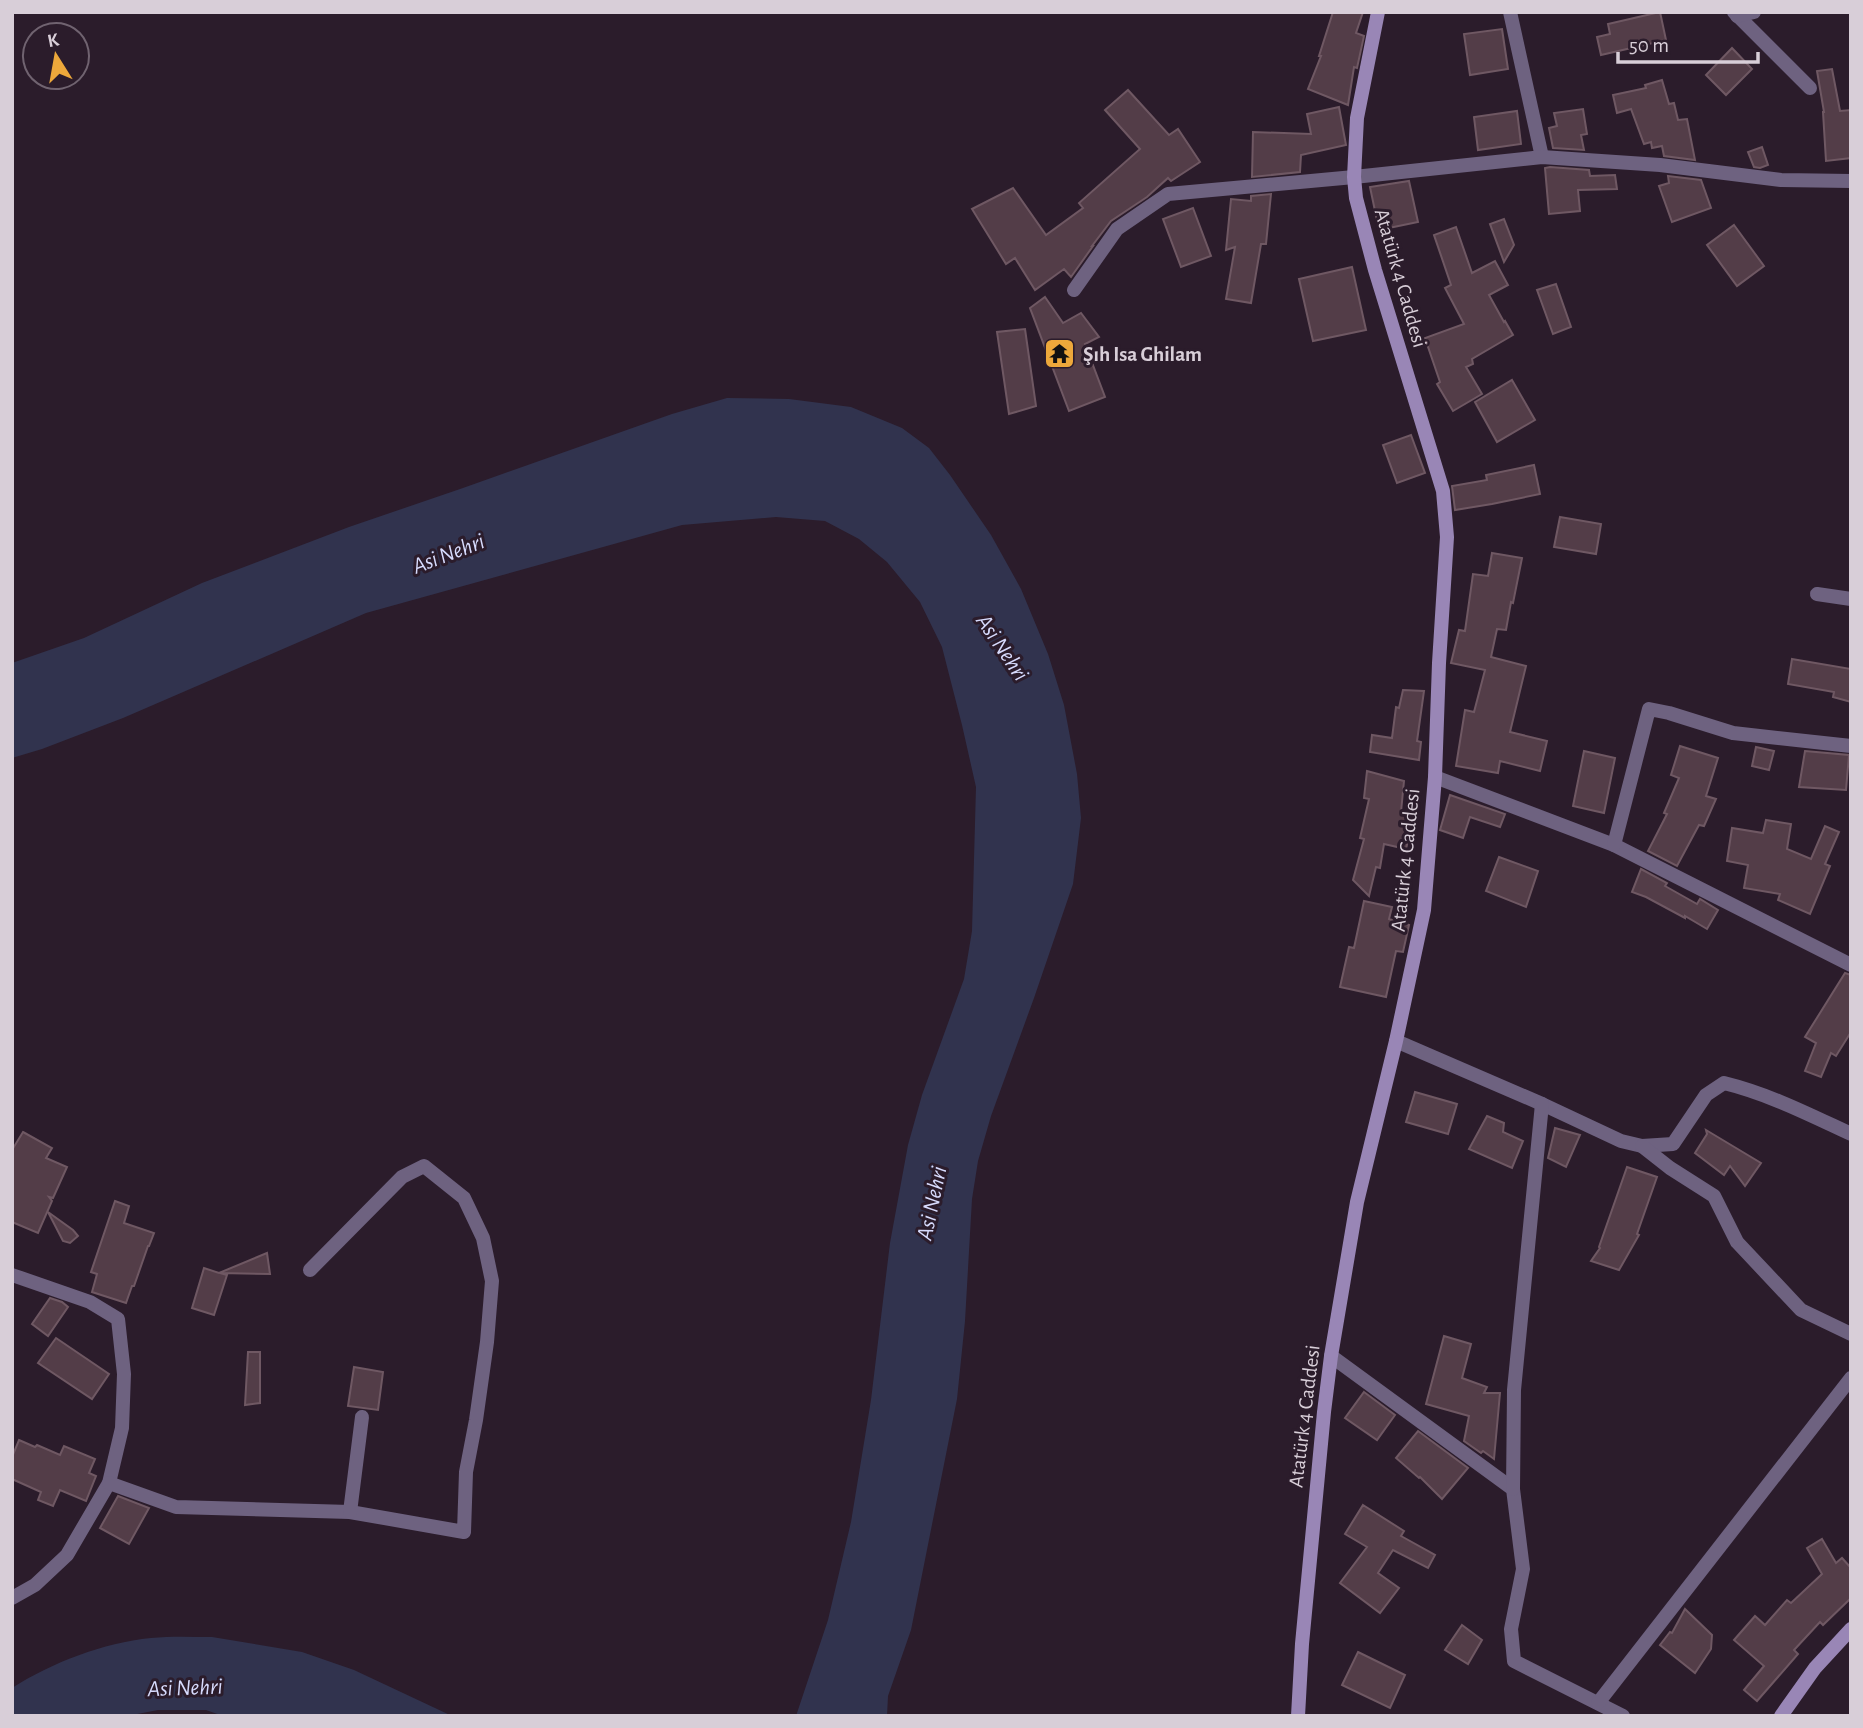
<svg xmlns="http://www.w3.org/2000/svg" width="1863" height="1728" font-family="'Alegreya Sans',sans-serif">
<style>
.water{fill:#31334e}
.building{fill:#533d48;stroke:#6f5863;stroke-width:2}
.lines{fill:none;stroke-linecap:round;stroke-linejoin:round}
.street{stroke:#6e6280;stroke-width:14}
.secondary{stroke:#9986b6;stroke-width:14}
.labels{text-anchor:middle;stroke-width:6;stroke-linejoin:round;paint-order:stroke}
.street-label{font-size:21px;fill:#d8ced8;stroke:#2b1c2b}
.poi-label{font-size:21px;font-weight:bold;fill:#d8ced8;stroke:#2b1c2b;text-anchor:start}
.water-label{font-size:23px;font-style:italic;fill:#d7dbfd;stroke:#2b1c2b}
</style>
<rect width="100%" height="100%" fill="#2b1c2b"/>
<g class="water">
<polygon points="727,398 789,399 851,407 902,428 929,448 950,475 991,535 1021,589 1048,654 1064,705 1077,774 1081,818 1073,884 1034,998 991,1116 978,1161 972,1199 965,1321 957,1399 911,1630 888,1696 887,1716 796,1716 828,1620 851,1522 871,1400 890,1243 908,1145 922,1095 964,979 972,931 976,787 962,725 942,647 920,602 887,562 859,539 825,521 776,517 682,525 366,613 123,718 42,749 12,758 12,663 84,638 202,583 349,527 463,488 672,414"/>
<path d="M212 1637 302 1652 354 1670 452 1716H223L206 1710H158L127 1716H12V1688C53 1662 103 1643 151 1638 171 1636 192 1637 212 1637Z"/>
</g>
<g class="building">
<polygon points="1333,12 1363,12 1356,33 1364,36 1357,68 1354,67 1348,105 1308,89 1321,56 1319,56"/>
<polygon points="1660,12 1666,40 1601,55 1597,37 1610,34 1608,24"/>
<polygon points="1502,29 1508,69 1470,75 1464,34"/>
<polygon points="1732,48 1752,69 1726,95 1706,75"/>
<polygon points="1832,69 1840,111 1851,110 1851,158 1826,161 1823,112 1824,112 1817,71"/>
<polygon points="1662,80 1669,104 1674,103 1678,120 1687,119 1695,160 1664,156 1662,146 1652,148 1651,142 1644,144 1631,109 1617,113 1613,95 1646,88 1645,85"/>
<polygon points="1128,90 1169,135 1178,129 1200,162 1171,181 1168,178 1147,197 1111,221 1092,246 1093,246 1071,277 1064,269 1035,290 1015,258 1006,264 972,209 1013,188 1046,235 1083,208 1079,203 1140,149 1105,110"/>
<polygon points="1339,107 1346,145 1301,155 1300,172 1252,177 1253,132 1311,134 1307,114"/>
<polygon points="1583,109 1587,134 1581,135 1584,150 1553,148 1549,128 1557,126 1554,113"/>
<polygon points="1517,111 1521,144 1478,150 1474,117"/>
<polygon points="1762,147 1768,165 1760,168 1754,167 1748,152"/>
<polygon points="1550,167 1589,170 1590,176 1615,175 1617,189 1578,190 1580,211 1549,214 1545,168"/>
<polygon points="1668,176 1701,180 1711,208 1672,222 1659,186 1669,183"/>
<polygon points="1409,181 1418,222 1379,230 1370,187"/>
<polygon points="1271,194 1266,244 1261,244 1251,303 1226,299 1235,247 1226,250 1231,199 1251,201 1251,196"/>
<polygon points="1193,208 1211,256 1181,267 1163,219"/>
<polygon points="1504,219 1514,245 1504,262 1490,224"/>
<polygon points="1734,225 1764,266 1737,286 1707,245"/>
<polygon points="1456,227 1472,273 1495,261 1508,285 1489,295 1504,322 1505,321 1513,335 1472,359 1473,364 1466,367 1482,394 1453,411 1437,384 1440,382 1425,338 1464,324 1445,288 1451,285 1434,235"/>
<polygon points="1352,267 1366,330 1313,341 1299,279"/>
<polygon points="1556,284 1571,327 1553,334 1537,290"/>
<polygon points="1045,297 1063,323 1081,313 1099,337 1085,344 1105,397 1069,411 1030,308"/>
<polygon points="1025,329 1036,406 1009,414 997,332"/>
<polygon points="1512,380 1535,420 1497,442 1475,402"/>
<polygon points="1411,435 1425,473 1397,483 1383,445"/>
<polygon points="1534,465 1540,494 1492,504 1455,510 1452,486 1487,480 1486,475"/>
<polygon points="1560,517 1601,524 1596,554 1554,547"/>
<polygon points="1492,553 1522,558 1513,603 1511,602 1506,630 1497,629 1491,657 1526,666 1510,732 1547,741 1540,771 1500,761 1498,773 1456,766 1465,710 1474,712 1485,670 1451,663 1459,630 1465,631 1473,574 1488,576"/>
<polygon points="1792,659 1851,669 1851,702 1833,697 1834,692 1788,684"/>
<polygon points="1403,690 1424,691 1417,741 1421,742 1419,760 1370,752 1372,735 1392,738 1396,707 1399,708"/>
<polygon points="1680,746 1718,758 1706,796 1716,799 1704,826 1699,825 1677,866 1648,851 1667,814 1664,813 1679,778 1671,775"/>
<polygon points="1756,747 1774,751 1769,770 1752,766"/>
<polygon points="1584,751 1615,758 1604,813 1573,806"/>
<polygon points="1805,751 1849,755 1846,790 1799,787"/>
<polygon points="1367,771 1404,781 1401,812 1414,815 1406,849 1384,844 1380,868 1376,867 1369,896 1353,880 1364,839 1360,838 1369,799 1364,798"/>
<polygon points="1450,795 1505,814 1500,827 1470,817 1463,838 1440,830"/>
<polygon points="1766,820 1791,824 1787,849 1811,859 1825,826 1839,832 1825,864 1830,866 1810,914 1778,900 1780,894 1744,888 1748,865 1727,861 1732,828 1763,833"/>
<polygon points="1499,857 1538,871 1526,907 1486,891"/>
<polygon points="1641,869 1667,883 1665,886 1697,904 1700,899 1718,910 1707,929 1685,916 1685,918 1646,897 1632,892"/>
<polygon points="1364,901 1392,907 1389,919 1409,925 1403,952 1396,951 1386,997 1340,987 1349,947 1354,948"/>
<polygon points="1845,973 1851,975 1851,1032 1836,1056 1831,1053 1821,1077 1805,1071 1816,1043 1805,1037"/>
<polygon points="1415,1092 1457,1104 1448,1134 1406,1122"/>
<polygon points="1487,1116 1504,1123 1503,1132 1523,1141 1512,1168 1469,1149"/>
<polygon points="1555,1128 1580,1135 1566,1167 1548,1158"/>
<polygon points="1706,1130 1761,1163 1745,1186 1730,1166 1724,1175 1695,1153 1707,1134"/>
<polygon points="23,1132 52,1148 46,1158 67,1167 53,1198 49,1197 52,1201 38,1233 12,1222 12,1150"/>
<polygon points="1627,1167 1657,1177 1637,1234 1639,1235 1619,1270 1591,1261 1600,1248 1599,1247"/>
<polygon points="115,1201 129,1206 124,1223 154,1233 149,1246 148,1246 134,1286 132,1286 126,1303 92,1292 97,1274 91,1272"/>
<polygon points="48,1212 73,1230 78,1236 70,1243 63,1241"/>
<polygon points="267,1253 270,1274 220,1273 227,1275 214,1315 192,1308 204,1268 219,1273"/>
<polygon points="50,1298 62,1302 68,1307 48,1336 32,1324"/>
<polygon points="1444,1336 1471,1344 1462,1378 1487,1387 1484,1393 1500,1393 1494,1459 1483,1451 1481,1453 1464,1441 1469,1416 1426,1404"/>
<polygon points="56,1338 109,1374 92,1399 38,1363"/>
<polygon points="248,1352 260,1352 260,1403 245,1405"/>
<polygon points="354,1367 383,1372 378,1410 348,1406"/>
<polygon points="1364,1392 1395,1415 1377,1440 1345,1418"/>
<polygon points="1418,1431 1468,1468 1442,1499 1420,1477 1419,1478 1396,1458"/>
<polygon points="19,1440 35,1447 37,1445 60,1455 64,1446 95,1459 89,1473 96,1476 86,1501 60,1490 53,1506 38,1500 41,1492 12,1479 12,1457"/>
<polygon points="118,1496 149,1508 129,1544 100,1528"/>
<polygon points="1363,1505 1404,1531 1401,1536 1435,1555 1428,1568 1393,1550 1378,1573 1399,1588 1380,1613 1340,1583 1367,1547 1345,1534"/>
<polygon points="1822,1539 1836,1563 1842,1558 1851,1568 1851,1598 1823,1625 1820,1622 1794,1650 1798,1654 1757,1701 1744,1690 1764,1666 1734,1640 1755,1616 1765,1625 1787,1600 1791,1603 1822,1574 1807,1548"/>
<polygon points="1685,1609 1712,1635 1711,1649 1695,1673 1660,1645 1670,1632 1672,1633"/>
<polygon points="1462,1625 1482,1640 1468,1664 1445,1650"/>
<polygon points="1358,1652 1405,1675 1390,1708 1342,1685"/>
</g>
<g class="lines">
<g class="street">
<polyline points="1510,12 1542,157"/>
<polyline points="1734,12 1810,88"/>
<polyline points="1737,16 1754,12"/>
<polyline points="1074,290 1117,229 1168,194 1354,177 1542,157 1660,165 1781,180 1851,181"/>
<polyline points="1817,594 1851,599"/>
<polyline points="1435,777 1614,845 1851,965"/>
<polyline points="1614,845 1649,709 1669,713 1733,733 1851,746"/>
<path d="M1396 1041 1542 1104 1621 1141 1642 1146 1673 1144 1706 1095 1724 1083C1769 1094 1810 1115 1851 1134"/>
<polyline points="1642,1146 1670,1168 1714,1196 1737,1242 1801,1310 1851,1334"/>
<polyline points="12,1275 90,1302 118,1319 124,1374 122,1428 109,1483 67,1555 35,1585 12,1598"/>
<polyline points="1331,1356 1513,1489 1523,1569 1511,1629 1514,1661 1623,1716"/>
<polyline points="109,1483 176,1507 350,1512 464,1532 466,1472 476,1420 487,1342 492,1281 483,1238 464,1198 424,1166 402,1177 310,1270"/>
<polyline points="1513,1489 1514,1390 1542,1104"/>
<polyline points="350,1512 362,1417"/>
<polyline points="1598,1703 1851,1378"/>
</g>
<g class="secondary">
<polyline points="1298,1716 1302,1644 1324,1412 1331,1356 1357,1202 1396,1041 1424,910 1435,777 1439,663 1447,537 1443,491 1375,270 1356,198 1354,177 1357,118 1378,12"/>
<polyline points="1781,1716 1815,1668 1851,1629"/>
</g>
</g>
<defs>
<symbol id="temple-square" viewBox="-11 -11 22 22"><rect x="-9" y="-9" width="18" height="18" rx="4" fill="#eda83b" stroke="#2b1c2b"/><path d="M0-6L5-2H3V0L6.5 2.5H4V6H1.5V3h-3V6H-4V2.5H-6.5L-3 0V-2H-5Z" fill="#111"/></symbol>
</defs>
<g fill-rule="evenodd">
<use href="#temple-square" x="1042" y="336" width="35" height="35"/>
</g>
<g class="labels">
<g class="street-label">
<text transform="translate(1401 278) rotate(74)" y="7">Atatürk 4 Caddesi</text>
<text transform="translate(1405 860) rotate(-84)" y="7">Atatürk 4 Caddesi</text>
<text transform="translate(1304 1416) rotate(-83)" y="7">Atatürk 4 Caddesi</text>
</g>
<g class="poi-label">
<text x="1083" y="361">Şıh Isa Ghilam</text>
</g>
<g class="water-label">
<text transform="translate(448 553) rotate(-21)" y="8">Asi Nehri</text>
<text transform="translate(1003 647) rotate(56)" y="8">Asi Nehri</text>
<text transform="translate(931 1203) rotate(-78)" y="8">Asi Nehri</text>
<text transform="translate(185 1687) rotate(-2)" y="8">Asi Nehri</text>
</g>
</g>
<rect width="1863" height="1728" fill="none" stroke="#d8ced8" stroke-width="28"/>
<g transform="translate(56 56) rotate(349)"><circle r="33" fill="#2b1c2b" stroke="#706370" stroke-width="2"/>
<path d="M0-5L12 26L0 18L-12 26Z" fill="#eda83b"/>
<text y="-10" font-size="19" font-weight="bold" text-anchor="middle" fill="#d8ced8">K</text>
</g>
<path d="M1618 52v10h140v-10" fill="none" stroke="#d8ced8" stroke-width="3.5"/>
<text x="1629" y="52" font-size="21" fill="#d8ced8" stroke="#2b1c2b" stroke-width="5" paint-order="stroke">50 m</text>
</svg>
